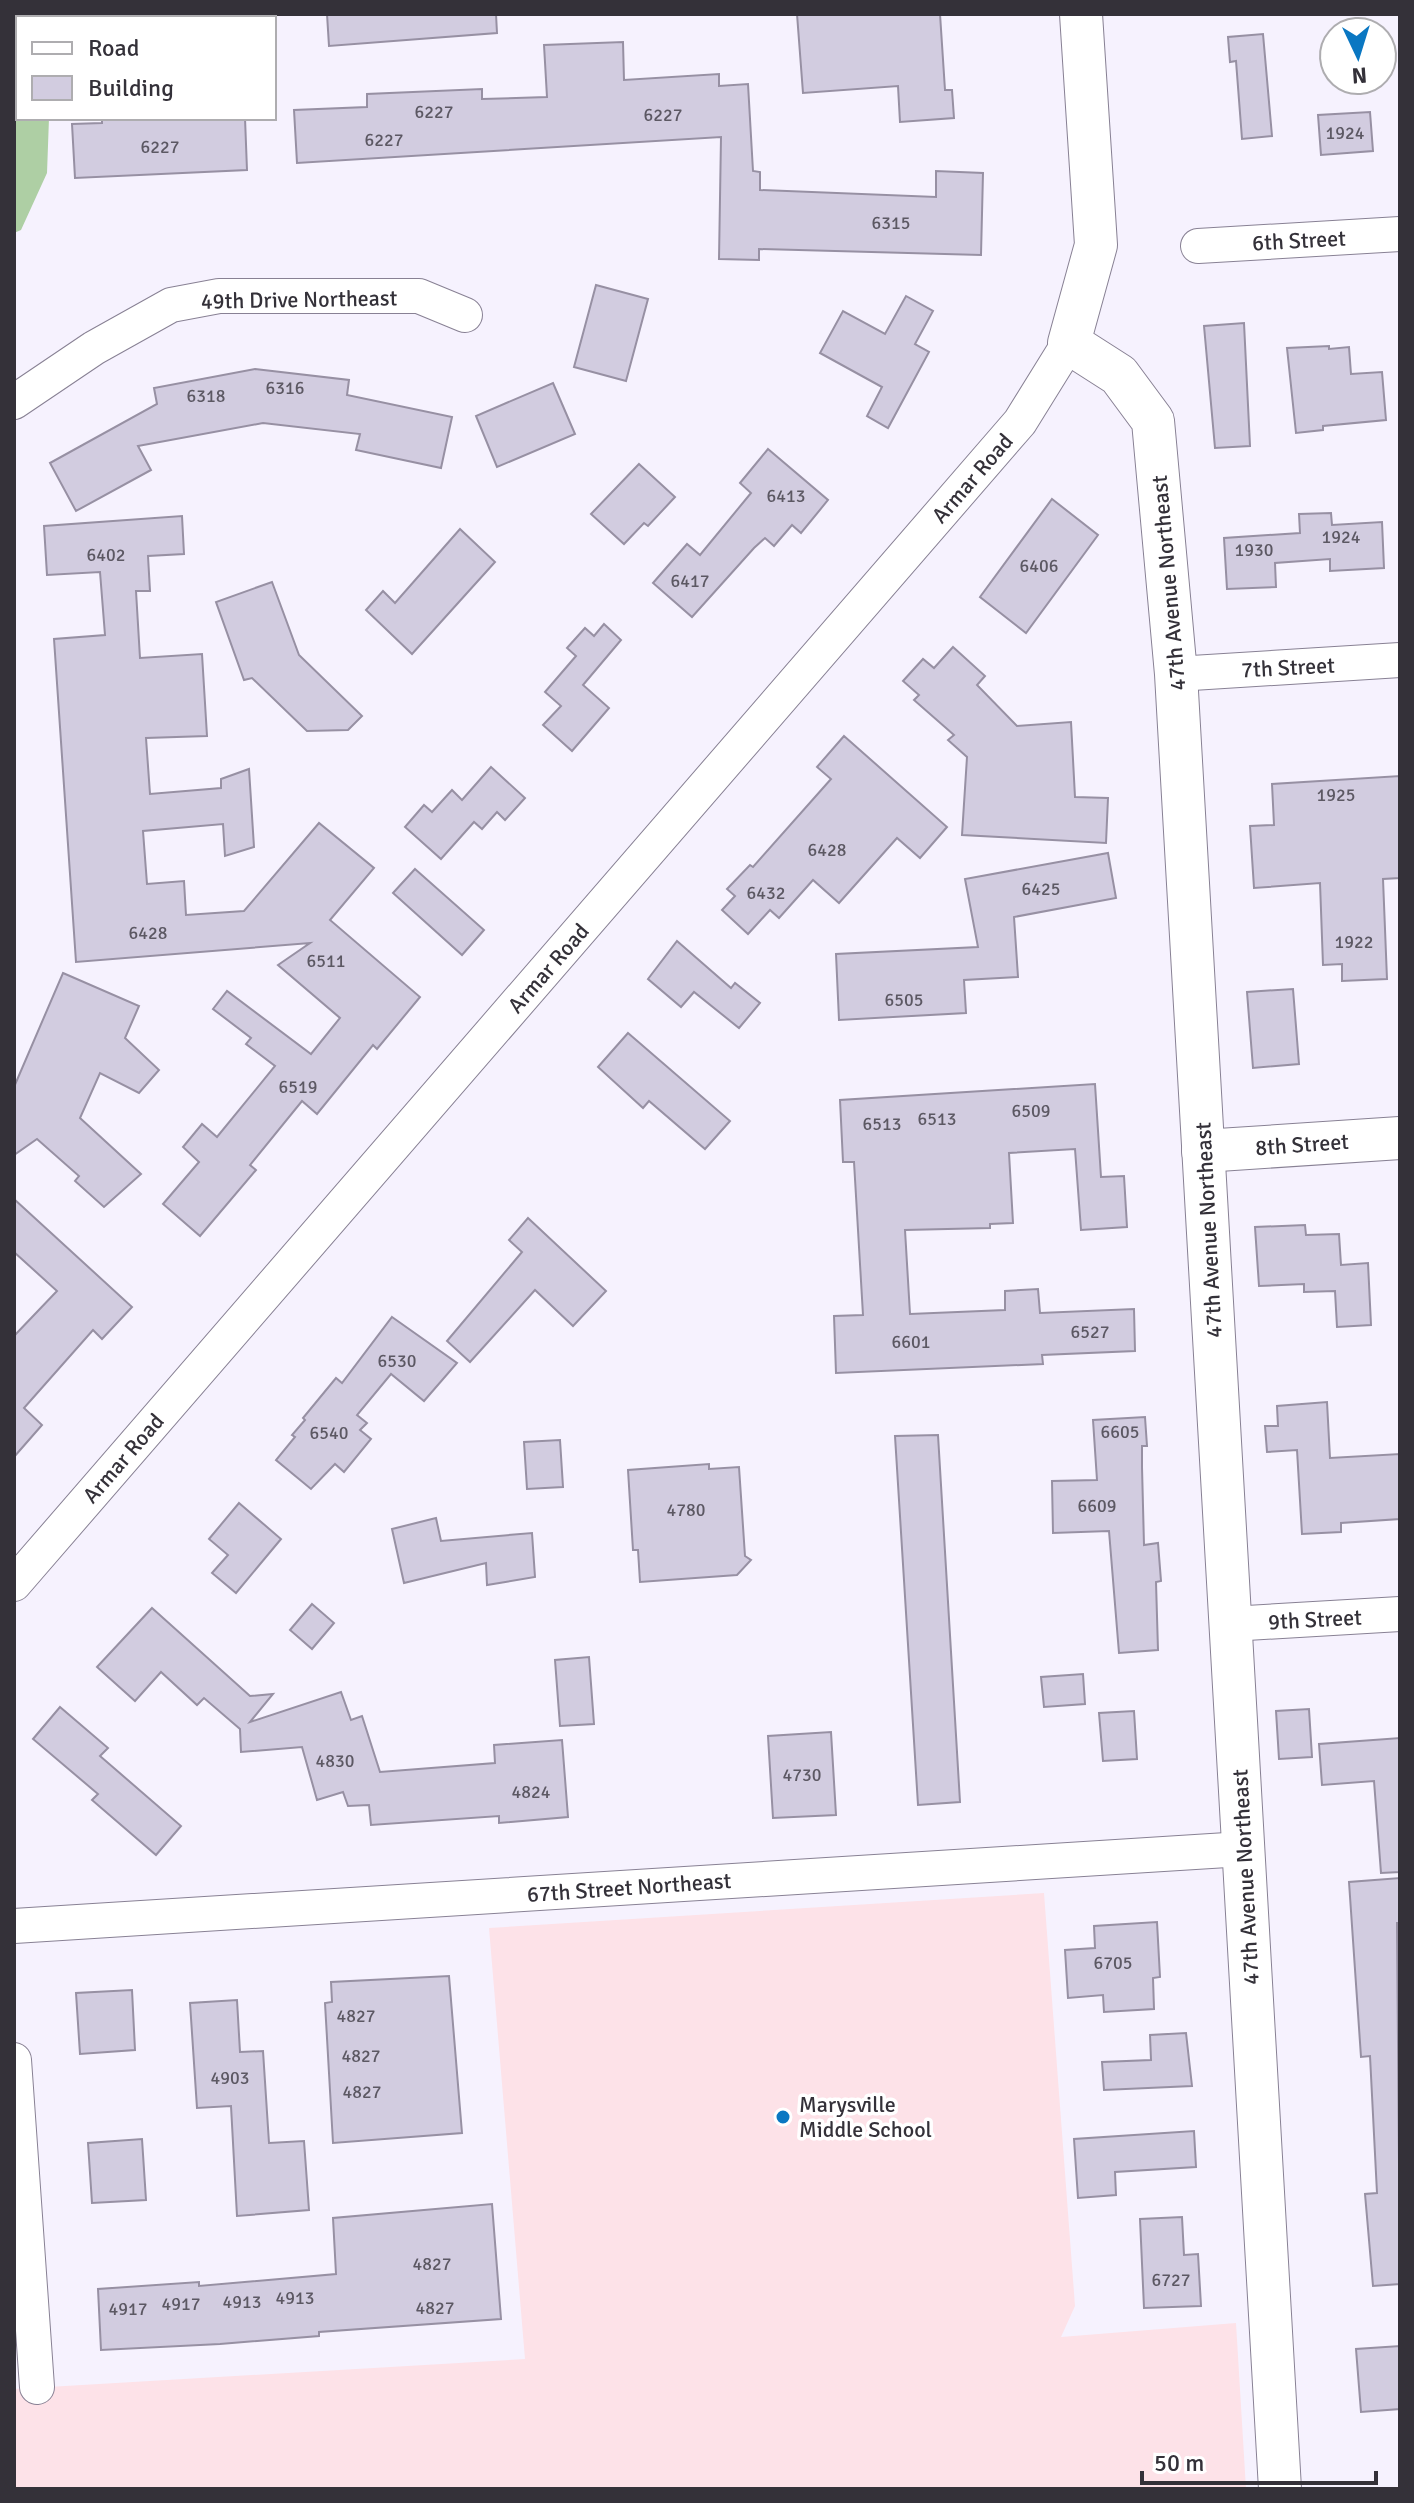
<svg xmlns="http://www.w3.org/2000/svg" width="1414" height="2503" font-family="Signika,sans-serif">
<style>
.education{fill:#fde2e8}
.green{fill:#aecfa4}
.building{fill:#d2cce0;stroke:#9790a3;stroke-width:2}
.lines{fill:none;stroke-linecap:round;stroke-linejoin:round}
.minor-casing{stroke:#888194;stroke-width:36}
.tertiary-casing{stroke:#888194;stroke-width:44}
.minor{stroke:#fff;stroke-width:34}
.tertiary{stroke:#fff;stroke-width:42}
.poi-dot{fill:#0a77c2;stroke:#fff;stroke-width:3}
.labels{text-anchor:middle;stroke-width:7;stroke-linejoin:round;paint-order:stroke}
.number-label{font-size:18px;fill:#5c5863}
.street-label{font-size:22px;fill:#343139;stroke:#fff}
.poi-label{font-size:22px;fill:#343139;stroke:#fff;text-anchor:start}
</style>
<rect width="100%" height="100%" fill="#f6f2fe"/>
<polygon class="education" points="1044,1893 1075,2306 1061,2337 1236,2323 1246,2489 14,2489 14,2389 525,2359 489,1928"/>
<polygon class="green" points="14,14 83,14 81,18 18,18 18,118 49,118 47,173 21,230 14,233"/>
<g class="building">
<polygon points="327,14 496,14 497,33 329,46"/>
<polygon points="797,14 940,14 945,90 952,90 954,118 900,122 898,86 803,93"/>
<polygon points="1263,34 1272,136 1242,139 1236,61 1230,62 1228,37"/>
<polygon points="623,42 624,80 719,74 719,86 748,84 753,171 760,172 760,190 936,197 936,171 983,173 981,255 759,249 759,260 719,259 721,137 297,163 294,110 367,107 367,94 482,89 482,99 547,97 544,45"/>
<polygon points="1370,112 1373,151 1321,155 1318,115"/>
<polygon points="102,118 245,118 247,170 75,178 72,124 102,123"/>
<polygon points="596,285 648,299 626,381 574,367"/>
<polygon points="906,296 933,311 915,344 929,352 888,428 867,416 882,387 820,353 843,311 885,334"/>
<polygon points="1244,323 1250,446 1215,448 1204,326"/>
<polygon points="1329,346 1329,349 1349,347 1351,374 1382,372 1386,420 1323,426 1323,430 1296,433 1287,348"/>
<polygon points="255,369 349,380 347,395 452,417 441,468 356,450 360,434 263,423 138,446 151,470 76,511 50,463 157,404 154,388"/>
<polygon points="553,383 575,434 497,467 476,416"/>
<polygon points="768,449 828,500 801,533 792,525 774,546 765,538 754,548 692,617 653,583 687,544 700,555 751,493 740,483"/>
<polygon points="639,464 675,497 648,526 644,523 624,544 591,514"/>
<polygon points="1052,499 1098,535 1026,633 980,597"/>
<polygon points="1331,513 1332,525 1382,522 1384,568 1330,571 1330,559 1275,563 1276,587 1227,589 1224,538 1300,533 1299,514"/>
<polygon points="182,516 184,554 148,556 150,591 136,591 140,658 202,654 207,736 146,738 150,794 221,788 221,779 249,769 254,847 225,856 223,824 143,831 147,884 184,881 186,915 244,911 319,823 374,868 330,920 420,997 377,1049 373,1045 317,1114 302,1101 250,1165 256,1170 200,1236 163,1204 199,1162 183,1147 202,1124 217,1137 275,1066 246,1044 251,1038 213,1009 227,991 311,1054 340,1018 278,965 310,943 76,962 54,639 105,635 100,572 47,575 44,526"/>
<polygon points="460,529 495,562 412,654 366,610 383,591 395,603"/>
<polygon points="272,582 299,655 362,716 348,730 307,731 252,678 244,680 216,602"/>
<polygon points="604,624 621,640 583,685 609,708 572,751 543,725 561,706 545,692 576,656 567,648 585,628 594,636"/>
<polygon points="953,647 985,676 977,685 1017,726 1071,722 1075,797 1108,798 1106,843 962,835 967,757 948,740 954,735 914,700 919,695 903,681 923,659 934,668"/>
<polygon points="844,736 947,827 920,858 897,838 839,903 813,880 779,918 770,910 748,934 722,910 735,896 727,889 750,865 753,867 831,779 817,767"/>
<polygon points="491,767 525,798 505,820 497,812 482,829 474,822 441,859 405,827 424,805 432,812 452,790 462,800"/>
<polygon points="1400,776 1400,878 1383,879 1387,979 1342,981 1342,964 1323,965 1320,883 1254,888 1250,826 1274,825 1272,784"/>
<polygon points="1108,853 1116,898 1014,917 1018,977 964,980 966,1013 839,1020 836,954 978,947 965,879"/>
<polygon points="415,869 484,930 462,955 393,893"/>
<polygon points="677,941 731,988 735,983 760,1003 739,1028 694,992 681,1007 648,979"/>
<polygon points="63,973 139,1006 125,1038 159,1070 139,1093 100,1073 80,1118 141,1174 104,1207 75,1181 79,1176 37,1139 14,1155 14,1087"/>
<polygon points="1293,989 1299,1064 1253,1068 1247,992"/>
<polygon points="628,1033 730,1121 705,1149 649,1101 643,1108 598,1067"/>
<polygon points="1095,1084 1101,1177 1124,1176 1127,1227 1081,1230 1075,1149 1009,1153 1013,1223 990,1224 990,1228 905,1230 910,1314 1005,1310 1005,1291 1038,1289 1040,1313 1134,1309 1135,1351 1042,1355 1043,1364 836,1373 834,1316 863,1315 854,1162 843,1162 840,1100"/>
<polygon points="14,1199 132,1307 102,1339 93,1330 24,1408 42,1425 14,1457 14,1336 57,1291 14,1252"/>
<polygon points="528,1218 606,1291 573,1326 535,1290 470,1362 447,1341 522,1252 509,1240"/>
<polygon points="1305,1225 1306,1235 1339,1234 1341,1265 1368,1263 1371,1325 1337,1327 1335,1291 1304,1292 1304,1284 1259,1286 1255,1227"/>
<polygon points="392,1317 457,1363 424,1401 391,1374 357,1415 367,1423 360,1430 371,1439 344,1472 335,1464 311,1489 276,1460 295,1437 292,1435 305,1420 303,1418 336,1378 342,1383"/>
<polygon points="1327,1402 1330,1458 1400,1454 1400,1519 1341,1523 1341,1532 1302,1534 1297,1450 1267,1452 1265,1426 1278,1426 1277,1406"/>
<polygon points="1145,1417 1147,1446 1142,1446 1142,1467 1144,1545 1158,1543 1161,1581 1156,1582 1158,1650 1119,1653 1109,1531 1053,1533 1052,1481 1097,1480 1093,1420"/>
<polygon points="938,1435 960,1802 918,1805 895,1436"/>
<polygon points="560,1440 563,1487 527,1489 524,1442"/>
<polygon points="709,1464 709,1469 739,1467 745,1556 751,1560 737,1575 640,1582 638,1550 633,1550 628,1470"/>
<polygon points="239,1503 281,1539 236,1593 212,1573 228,1555 209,1539"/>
<polygon points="436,1518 441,1541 532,1533 535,1577 487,1585 486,1563 404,1583 392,1529"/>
<polygon points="312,1604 334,1623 312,1649 290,1630"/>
<polygon points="152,1608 250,1696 273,1694 250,1722 341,1692 351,1720 362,1716 380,1772 495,1763 494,1745 562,1740 568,1817 499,1823 499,1816 371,1825 369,1805 348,1806 343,1792 317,1800 302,1747 241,1752 240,1729 204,1698 197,1705 161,1672 135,1701 97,1667"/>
<polygon points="589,1657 594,1724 560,1726 555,1660"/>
<polygon points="1083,1674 1085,1704 1044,1707 1041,1677"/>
<polygon points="60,1707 108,1748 100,1756 181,1826 156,1855 92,1800 98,1794 33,1739"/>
<polygon points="1309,1709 1312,1757 1279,1759 1276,1711"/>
<polygon points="1134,1711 1137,1759 1103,1761 1099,1713"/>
<polygon points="831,1732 836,1815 773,1818 768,1736"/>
<polygon points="1400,1738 1400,1872 1381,1873 1374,1781 1322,1785 1319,1744"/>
<polygon points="1400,1878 1400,1923 1397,1923 1400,2284 1373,2286 1365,2194 1377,2193 1370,2056 1361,2057 1349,1882"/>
<polygon points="1157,1922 1160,1977 1153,1978 1154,2009 1104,2012 1103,1995 1068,1998 1065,1950 1095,1948 1094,1926"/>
<polygon points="449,1976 462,2133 333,2143 325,2003 332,2002 331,1982"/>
<polygon points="132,1990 135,2050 80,2054 76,1993"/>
<polygon points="237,2000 240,2052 263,2051 269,2143 304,2141 309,2210 237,2216 231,2106 197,2108 190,2003"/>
<polygon points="1186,2033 1192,2086 1104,2090 1102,2062 1151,2060 1150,2035"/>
<polygon points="1194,2131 1196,2167 1115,2172 1116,2195 1078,2198 1074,2139"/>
<polygon points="142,2139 146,2200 92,2203 88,2143"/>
<polygon points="492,2204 501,2319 319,2332 319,2336 220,2344 101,2350 98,2289 199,2282 199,2286 336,2274 333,2218"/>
<polygon points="1182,2217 1184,2255 1198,2254 1201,2306 1144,2308 1140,2219"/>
<polygon points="1400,2346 1400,2409 1361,2412 1356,2349"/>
</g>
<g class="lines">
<defs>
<g id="minor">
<polyline points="1198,246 1400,234"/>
<polyline points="14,402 94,348 171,305 219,296 419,296 465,315"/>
<polyline points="1176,674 1400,660"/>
<polyline points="14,1584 1020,422 1069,343"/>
<polyline points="1230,1624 1400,1614"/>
<polyline points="14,1926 1243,1849"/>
<polyline points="14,2060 37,2387"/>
</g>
<g id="tertiary">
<polyline points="1081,14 1096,245 1069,343 1119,375 1153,421 1176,674 1280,2489"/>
<polyline points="1203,1151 1400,1138"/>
</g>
</defs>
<use href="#minor" class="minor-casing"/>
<use href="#tertiary" class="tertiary-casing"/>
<use href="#minor" class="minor"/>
<use href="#tertiary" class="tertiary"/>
</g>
<circle class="poi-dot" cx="783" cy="2117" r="8"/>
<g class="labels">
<g class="number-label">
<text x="434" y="118">6227</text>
<text x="663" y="121">6227</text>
<text x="1345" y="139">1924</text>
<text x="384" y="146">6227</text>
<text x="160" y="153">6227</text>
<text x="891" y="229">6315</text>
<text x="285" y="394">6316</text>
<text x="206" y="402">6318</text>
<text x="786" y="502">6413</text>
<text x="1341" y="543">1924</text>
<text x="1254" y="556">1930</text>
<text x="106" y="561">6402</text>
<text x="1039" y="572">6406</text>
<text x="690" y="587">6417</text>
<text x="1336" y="801">1925</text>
<text x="827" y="856">6428</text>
<text x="1041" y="895">6425</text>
<text x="766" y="899">6432</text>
<text x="148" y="939">6428</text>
<text x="1354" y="948">1922</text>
<text x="326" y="967">6511</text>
<text x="904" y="1006">6505</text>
<text x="298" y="1093">6519</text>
<text x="1031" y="1117">6509</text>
<text x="937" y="1125">6513</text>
<text x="882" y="1130">6513</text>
<text x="1090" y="1338">6527</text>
<text x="911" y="1348">6601</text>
<text x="397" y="1367">6530</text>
<text x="1120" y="1438">6605</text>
<text x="329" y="1439">6540</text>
<text x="1097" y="1512">6609</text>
<text x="686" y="1516">4780</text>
<text x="335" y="1767">4830</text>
<text x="802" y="1781">4730</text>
<text x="531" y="1798">4824</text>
<text x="1113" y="1969">6705</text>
<text x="356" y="2022">4827</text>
<text x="361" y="2062">4827</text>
<text x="230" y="2084">4903</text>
<text x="362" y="2098">4827</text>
<text x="432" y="2270">4827</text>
<text x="1171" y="2286">6727</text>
<text x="295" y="2304">4913</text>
<text x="242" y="2308">4913</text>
<text x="181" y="2310">4917</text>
<text x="435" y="2314">4827</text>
<text x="128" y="2315">4917</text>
</g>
<g class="street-label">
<text transform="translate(1299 240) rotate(-3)" y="8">6th Street</text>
<text transform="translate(299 299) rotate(-1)" y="8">49th Drive Northeast</text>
<text transform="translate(972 478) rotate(-49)" y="8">Armar Road</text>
<text transform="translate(1168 583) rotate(-95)" y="8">47th Avenue Northeast</text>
<text transform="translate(1288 667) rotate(-3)" y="8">7th Street</text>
<text transform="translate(548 968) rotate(-49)" y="8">Armar Road</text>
<text transform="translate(1302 1144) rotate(-4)" y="8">8th Street</text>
<text transform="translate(1208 1230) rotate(-93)" y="8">47th Avenue Northeast</text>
<text transform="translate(123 1458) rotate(-49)" y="8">Armar Road</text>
<text transform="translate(1315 1619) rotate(-3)" y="8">9th Street</text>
<text transform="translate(1245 1877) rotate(-93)" y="8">47th Avenue Northeast</text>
<text transform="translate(629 1887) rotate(-4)" y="8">67th Street Northeast</text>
</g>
<g class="poi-label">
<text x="799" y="2112">Marysville<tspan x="799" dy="25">Middle School</tspan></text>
</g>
</g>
<rect width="1414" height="2503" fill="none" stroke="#343139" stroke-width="32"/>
<rect x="16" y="16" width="260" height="104" fill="#ffffff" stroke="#aeadb0" stroke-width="2"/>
<rect x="32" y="42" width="40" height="12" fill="#ffffff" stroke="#aeadb0" stroke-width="2"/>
<text x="88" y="56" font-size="24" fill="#343139">Road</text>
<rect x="32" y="76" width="40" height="24" fill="#d2cce0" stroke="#aeadb0" stroke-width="2"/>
<text x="88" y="96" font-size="24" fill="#343139">Building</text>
<g transform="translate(1358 56) rotate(176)"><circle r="38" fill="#ffffff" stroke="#aeadb0" stroke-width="2"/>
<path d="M0-6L14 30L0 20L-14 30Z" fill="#0a77c2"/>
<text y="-12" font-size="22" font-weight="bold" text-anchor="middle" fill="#343139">N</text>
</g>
<path d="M1142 2471v12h234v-12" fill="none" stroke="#343139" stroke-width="4"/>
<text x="1154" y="2471" font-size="24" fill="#343139" stroke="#ffffff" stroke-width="6" paint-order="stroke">50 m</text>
</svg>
